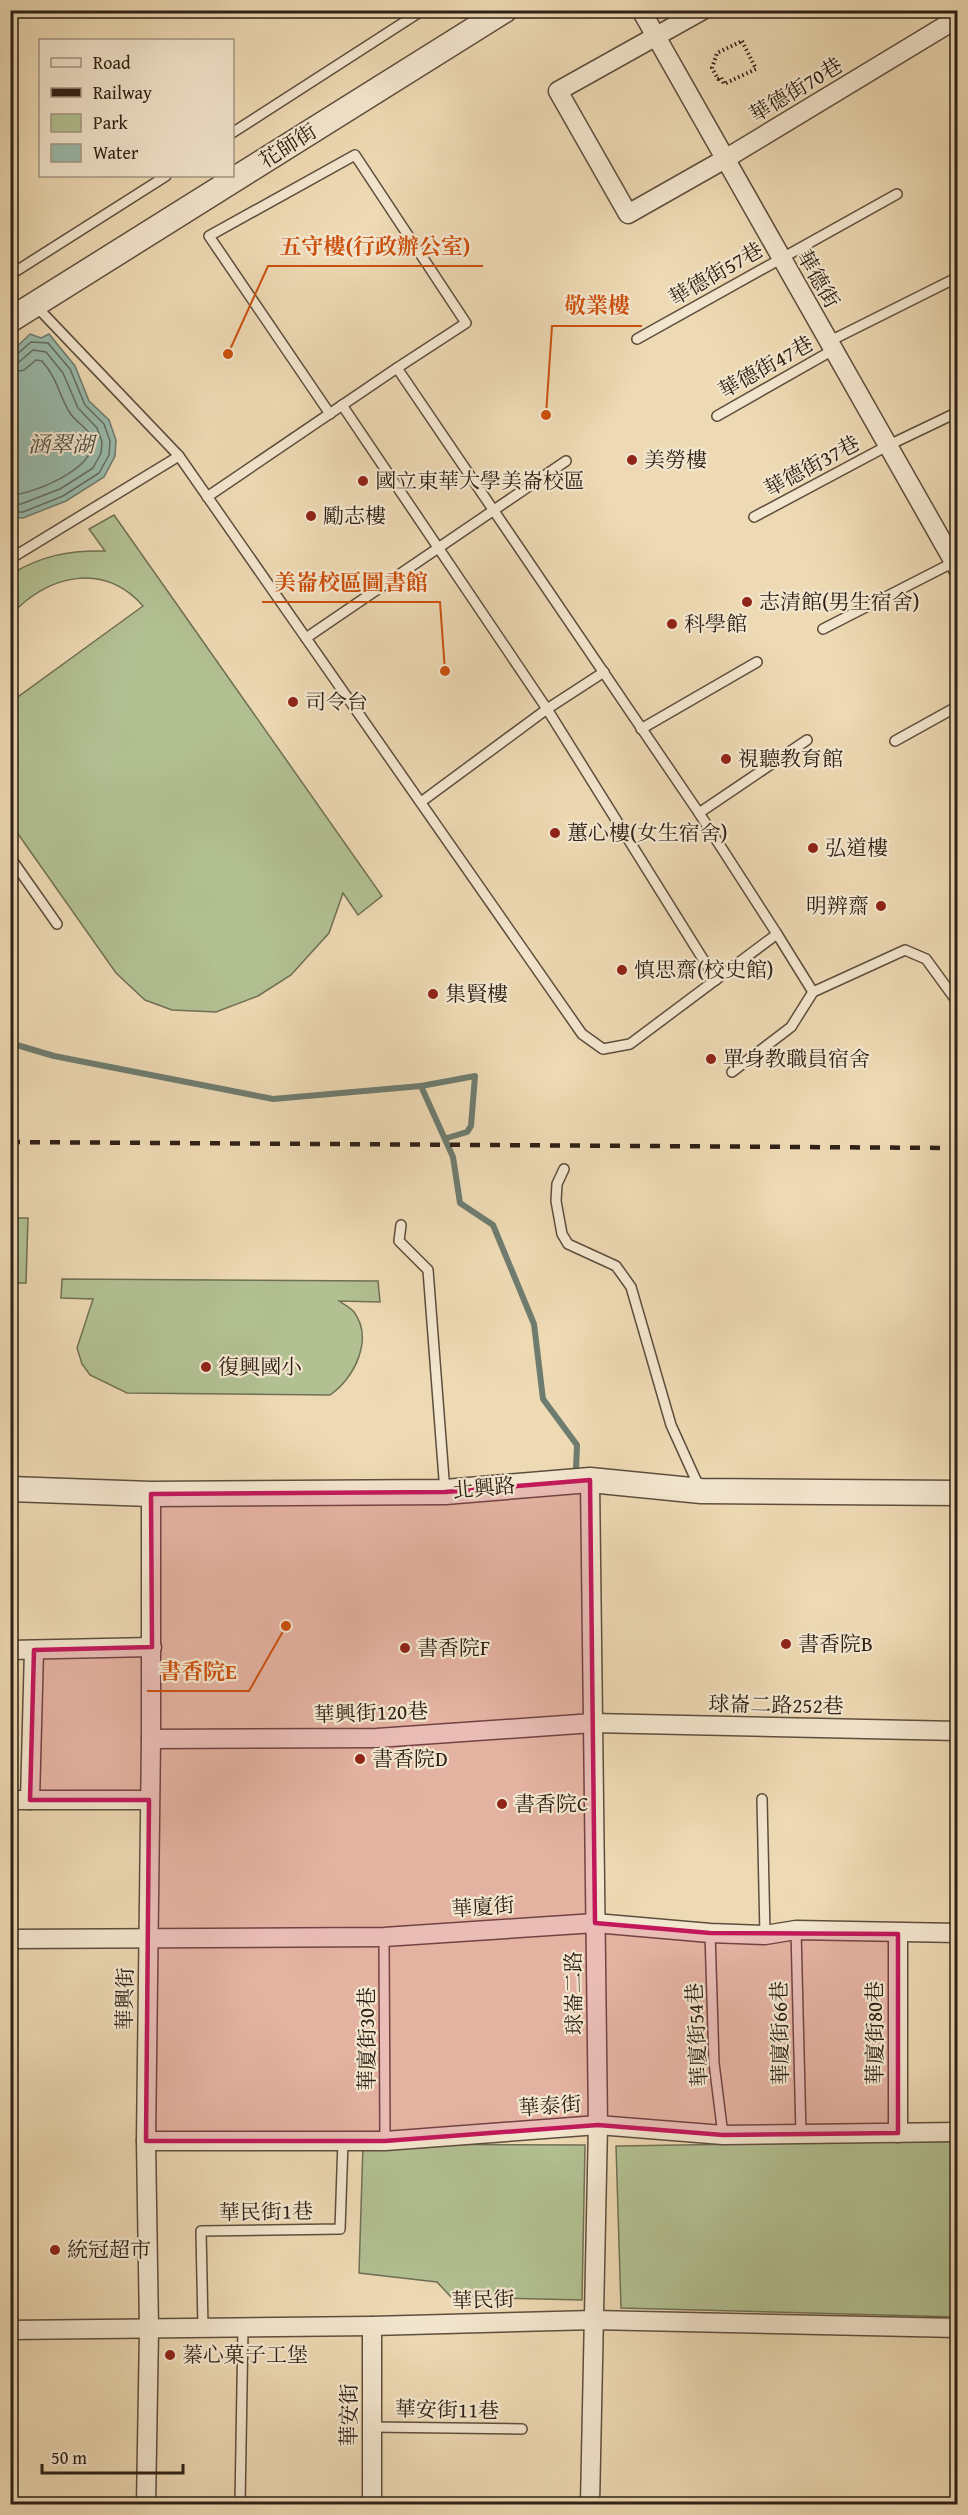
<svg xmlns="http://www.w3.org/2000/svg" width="968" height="2515" font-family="'Gentium Book Plus','Noto Serif TC',serif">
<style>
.green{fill:#b2c092;stroke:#707054;stroke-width:1.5}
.water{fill:#99baab;stroke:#6e7c6f;stroke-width:1.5}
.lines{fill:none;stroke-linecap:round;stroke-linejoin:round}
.shore{stroke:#646d60;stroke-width:1.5}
.stream{stroke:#6e7c6f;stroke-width:6}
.service-casing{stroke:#5e4e3d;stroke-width:12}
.minor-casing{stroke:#5e4e3d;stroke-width:21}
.tertiary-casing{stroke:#5e4e3d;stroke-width:27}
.path{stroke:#2e2016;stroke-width:4;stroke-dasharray:1.5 3;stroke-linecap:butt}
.service{stroke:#f3e6ce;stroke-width:9}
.minor{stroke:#f3e6ce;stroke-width:18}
.tertiary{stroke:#f3e6ce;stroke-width:24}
.rail{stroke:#2e2016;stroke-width:4.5;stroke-dasharray:10 10;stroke-linecap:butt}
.marked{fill:#c2185b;fill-opacity:0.2;stroke:#c2185b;stroke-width:4.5;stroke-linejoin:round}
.poi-dot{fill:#8f2418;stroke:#f3e6ce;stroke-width:2}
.labels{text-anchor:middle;stroke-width:4.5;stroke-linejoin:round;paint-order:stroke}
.street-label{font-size:21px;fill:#2e2016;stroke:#f3e6ce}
.poi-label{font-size:21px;fill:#2e2016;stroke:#f3e6ce;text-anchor:start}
.water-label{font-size:22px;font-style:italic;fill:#4e4e43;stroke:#f3e6ce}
.leader{fill:none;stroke:#cc500e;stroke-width:2}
.callout-dot{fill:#cc500e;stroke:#f3e6ce;stroke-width:2}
.callout-label{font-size:22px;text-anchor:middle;font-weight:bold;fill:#cc500e;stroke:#f3e6ce;stroke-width:4.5;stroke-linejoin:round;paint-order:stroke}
</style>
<rect width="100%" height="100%" fill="#edd9b3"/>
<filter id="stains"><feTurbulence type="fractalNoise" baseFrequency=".00333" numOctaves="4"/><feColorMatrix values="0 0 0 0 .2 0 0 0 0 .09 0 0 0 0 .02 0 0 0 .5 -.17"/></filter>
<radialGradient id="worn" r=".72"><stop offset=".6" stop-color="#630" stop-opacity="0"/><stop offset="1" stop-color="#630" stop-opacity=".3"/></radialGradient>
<g class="green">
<path d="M114 515 382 896 358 915 343 893 329 933 291 975 258 996 216 1012 172 1010 145 1000 116 973 11 824V702L143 606C104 562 48 574 11 615V574C41 556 69 550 105 551L89 529Z"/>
<polygon points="11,1218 28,1218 26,1283 11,1283"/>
<path d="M62 1279 378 1281 380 1302 339 1301C343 1304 351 1308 354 1312 374 1339 354 1379 330 1395L127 1393 90 1375 82 1364 77 1348 93 1299 61 1298Z"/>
<polygon points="957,2141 957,2317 621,2308 616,2146"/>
<polygon points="363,2144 585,2145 582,2300 451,2297 437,2282 359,2273"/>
</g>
<polygon class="water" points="30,334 41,338 49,334 75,366 89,401 109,420 116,440 115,456 104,477 66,501 23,518 11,517 11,352"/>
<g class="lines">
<g class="shore">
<polyline points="10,357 16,355 31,342 48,343 70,369 85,405 104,424 110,441 109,455 99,473 63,496 23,512 10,512"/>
<polyline points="10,364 19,362 33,350 46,352 63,373 78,408 97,428 102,442 101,453 93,468 60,489 21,504 10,504"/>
<path d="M10 373 24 370 36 360 42 361C59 381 58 394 70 413 77 424 90 428 92 441 97 468 32 495 10 495"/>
</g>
<g class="stream">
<polyline points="10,1043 54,1056 273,1099 421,1086 453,1157 460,1203 493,1225 534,1324 543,1399 577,1445 576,1470"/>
<polyline points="421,1086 475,1076 471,1126 467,1132 447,1138"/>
</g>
<defs>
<g id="service">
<polyline points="232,133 423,10"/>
<polyline points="10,275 166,176"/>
<polyline points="35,305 179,456"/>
<polyline points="637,339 897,194"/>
<polyline points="828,342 958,277"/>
<polyline points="342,405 547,709 716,980"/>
<polyline points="330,414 209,236 355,155 466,323 397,368"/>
<polyline points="717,416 833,350"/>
<polyline points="754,517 887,446 958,412"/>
<polyline points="10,559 179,456 582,1034 603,1049 630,1044 777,934 699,813 397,368 207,497"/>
<polyline points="823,629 954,562"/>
<polyline points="306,638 566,461"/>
<polyline points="641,729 757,662"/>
<polyline points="895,741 958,706"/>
<polyline points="421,802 547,709 604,672"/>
<polyline points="699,813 807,740"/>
<polyline points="10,857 57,924"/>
<polyline points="777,934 813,992"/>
<polyline points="732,1072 791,1027 813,992 905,950 926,959 958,1003"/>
<polyline points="564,1169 557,1184 556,1201 562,1234 568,1244 616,1266 631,1287 671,1425 700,1489"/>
<polyline points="401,1225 399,1241 428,1270 445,1492"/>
<polyline points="762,1799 765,1935"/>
<polyline points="796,1930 801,2135"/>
<polyline points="710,1933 714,2063 723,2135"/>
<polyline points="384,1937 385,2141"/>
<polyline points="203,2327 201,2231 340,2229 343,2141"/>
<polyline points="372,2427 522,2429"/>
<polyline points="240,2504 243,2328"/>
</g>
<g id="minor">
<polyline points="641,10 958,569"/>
<polyline points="703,10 558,91 628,214 725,159 958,18"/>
<polyline points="10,1650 152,1647"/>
<polyline points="151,1739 377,1738 593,1723 958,1731"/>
<polyline points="10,1800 149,1800"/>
<polyline points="30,1800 34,1650"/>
<polyline points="898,1934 898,2133"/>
<polyline points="10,1939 384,1937 595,1923 710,1933 765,1935 796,1930 958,1933"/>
<polyline points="146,2141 385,2141 598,2125 723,2135 958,2132"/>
<polyline points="10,2330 372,2326 593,2320 958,2328"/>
<polyline points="146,2504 149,2330 146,2141 151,1739 151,1494"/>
<polyline points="372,2504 372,2326"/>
<polyline points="590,2504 598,2125 590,1480"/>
</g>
<g id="tertiary">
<polyline points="10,320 505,10"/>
<polyline points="10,1489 151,1494 445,1492 590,1480 701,1491 958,1493"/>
</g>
</defs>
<use href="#service" class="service-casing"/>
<use href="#minor" class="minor-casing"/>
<use href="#tertiary" class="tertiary-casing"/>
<polygon class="path" points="742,41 756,69 724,84 721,77 718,79 712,68 717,53"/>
<use href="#service" class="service"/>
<use href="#minor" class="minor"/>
<use href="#tertiary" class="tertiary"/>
<polyline class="rail" points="10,1142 958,1148"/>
</g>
<path class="marked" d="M590 1480 595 1923 710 1933 898 1934V2133L723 2135 598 2125 385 2141H146L149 1800H30L34 1650 152 1647 151 1494 445 1492Z"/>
<g class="poi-dot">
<circle cx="632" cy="460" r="6"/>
<circle cx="363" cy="481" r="6"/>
<circle cx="311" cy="516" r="6"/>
<circle cx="747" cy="602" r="6"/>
<circle cx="672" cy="624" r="6"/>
<circle cx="293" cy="702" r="6"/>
<circle cx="726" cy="759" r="6"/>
<circle cx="555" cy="833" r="6"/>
<circle cx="813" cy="848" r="6"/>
<circle cx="881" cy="906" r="6"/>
<circle cx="622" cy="970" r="6"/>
<circle cx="433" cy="994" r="6"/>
<circle cx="711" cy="1059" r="6"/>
<circle cx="206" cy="1367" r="6"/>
<circle cx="786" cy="1644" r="6"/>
<circle cx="405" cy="1648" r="6"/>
<circle cx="360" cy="1759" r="6"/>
<circle cx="502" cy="1804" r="6"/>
<circle cx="55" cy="2250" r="6"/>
<circle cx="170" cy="2355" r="6"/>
</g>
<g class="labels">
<g class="street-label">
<text transform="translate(796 90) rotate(-31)" y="7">華德街70巷</text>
<text transform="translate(288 146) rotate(-32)" y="7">花師街</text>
<text transform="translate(716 274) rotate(-30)" y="7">華德街57巷</text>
<text transform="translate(818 279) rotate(60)" y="7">華德街</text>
<text transform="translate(766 367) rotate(-29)" y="7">華德街47巷</text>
<text transform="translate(812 466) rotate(-28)" y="7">華德街37巷</text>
<text transform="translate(484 1488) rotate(-5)" y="7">北興路</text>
<text transform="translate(776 1705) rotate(1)" y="7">球崙二路252巷</text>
<text transform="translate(371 1713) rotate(-2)" y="7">華興街120巷</text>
<text transform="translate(483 1907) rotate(-4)" y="7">華廈街</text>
<text transform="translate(574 1993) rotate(-91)" y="7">球崙二路</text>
<text transform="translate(125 1999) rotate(-89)" y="7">華興街</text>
<text transform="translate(780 2033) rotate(-91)" y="7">華廈街66巷</text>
<text transform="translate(875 2033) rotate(-90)" y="7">華廈街80巷</text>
<text transform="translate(697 2035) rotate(-93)" y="7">華廈街54巷</text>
<text transform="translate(367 2039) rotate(-90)" y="7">華廈街30巷</text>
<text transform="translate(550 2106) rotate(-4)" y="7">華泰街</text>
<text transform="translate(266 2212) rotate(-1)" y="7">華民街1巷</text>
<text transform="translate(483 2300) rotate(-2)" y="7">華民街</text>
<text transform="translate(447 2410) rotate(1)" y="7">華安街11巷</text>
<text transform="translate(349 2415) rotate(-90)" y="7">華安街</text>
</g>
<g class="poi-label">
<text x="644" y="467">美勞樓</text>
<text x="375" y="488">國立東華大學美崙校區</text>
<text x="323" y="523">勵志樓</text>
<text x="759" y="609">志清館(男生宿舍)</text>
<text x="684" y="631">科學館</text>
<text x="305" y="709">司令台</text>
<text x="738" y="766">視聽教育館</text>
<text x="567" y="840">蕙心樓(女生宿舍)</text>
<text x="825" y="855">弘道樓</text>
<text x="869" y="913" text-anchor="end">明辨齋</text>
<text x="634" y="977">慎思齋(校史館)</text>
<text x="445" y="1001">集賢樓</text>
<text x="723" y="1066">單身教職員宿舍</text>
<text x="218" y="1374">復興國小</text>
<text x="798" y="1651">書香院B</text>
<text x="417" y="1655">書香院F</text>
<text x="372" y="1766">書香院D</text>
<text x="514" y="1811">書香院C</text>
<text x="67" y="2257">統冠超市</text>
<text x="182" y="2362">蓁心菓子工堡</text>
</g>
<g class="water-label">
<text x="61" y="452">涵翠湖</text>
</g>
</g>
<path class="leader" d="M228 354L268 266H483M546 415L552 326H642M445 671L440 602H262M286 1626L249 1691H147"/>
<g class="callout-dot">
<circle cx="228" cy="354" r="6"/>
<circle cx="546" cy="415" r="6"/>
<circle cx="445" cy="671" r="6"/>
<circle cx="286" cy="1626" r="6"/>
</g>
<g class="callout-label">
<text x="375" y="254">五守樓(行政辦公室)</text>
<text x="597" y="313">敬業樓</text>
<text x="351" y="590">美崙校區圖書館</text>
<text x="198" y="1679">書香院E</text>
</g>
<rect width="968" height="2515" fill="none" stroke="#edd9b3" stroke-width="36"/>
<rect x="12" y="12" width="944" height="2491" fill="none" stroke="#2e2016" stroke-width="3"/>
<rect x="18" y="18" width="932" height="2479" fill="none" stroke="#2e2016" stroke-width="1.5"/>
<rect x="39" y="39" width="195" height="138" fill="#f3e6ce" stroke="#a49784" stroke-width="1.5"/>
<rect x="51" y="58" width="30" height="9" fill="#f3e6ce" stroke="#a49784" stroke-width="1.5"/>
<text x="93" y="69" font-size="18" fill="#2e2016">Road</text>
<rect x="51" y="88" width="30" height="9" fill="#2e2016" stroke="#a49784" stroke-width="1.5"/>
<text x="93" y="99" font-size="18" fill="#2e2016">Railway</text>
<rect x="51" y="114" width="30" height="18" fill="#b2c092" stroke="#a49784" stroke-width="1.5"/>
<text x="93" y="129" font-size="18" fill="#2e2016">Park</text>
<rect x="51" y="144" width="30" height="18" fill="#99baab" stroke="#a49784" stroke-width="1.5"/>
<text x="93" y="159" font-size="18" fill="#2e2016">Water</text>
<path d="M42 2464v9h141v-9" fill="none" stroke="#2e2016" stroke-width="3"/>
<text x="51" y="2464" font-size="18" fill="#2e2016" stroke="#f3e6ce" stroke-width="4.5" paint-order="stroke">50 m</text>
<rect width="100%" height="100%" filter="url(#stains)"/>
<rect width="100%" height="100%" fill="url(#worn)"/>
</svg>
